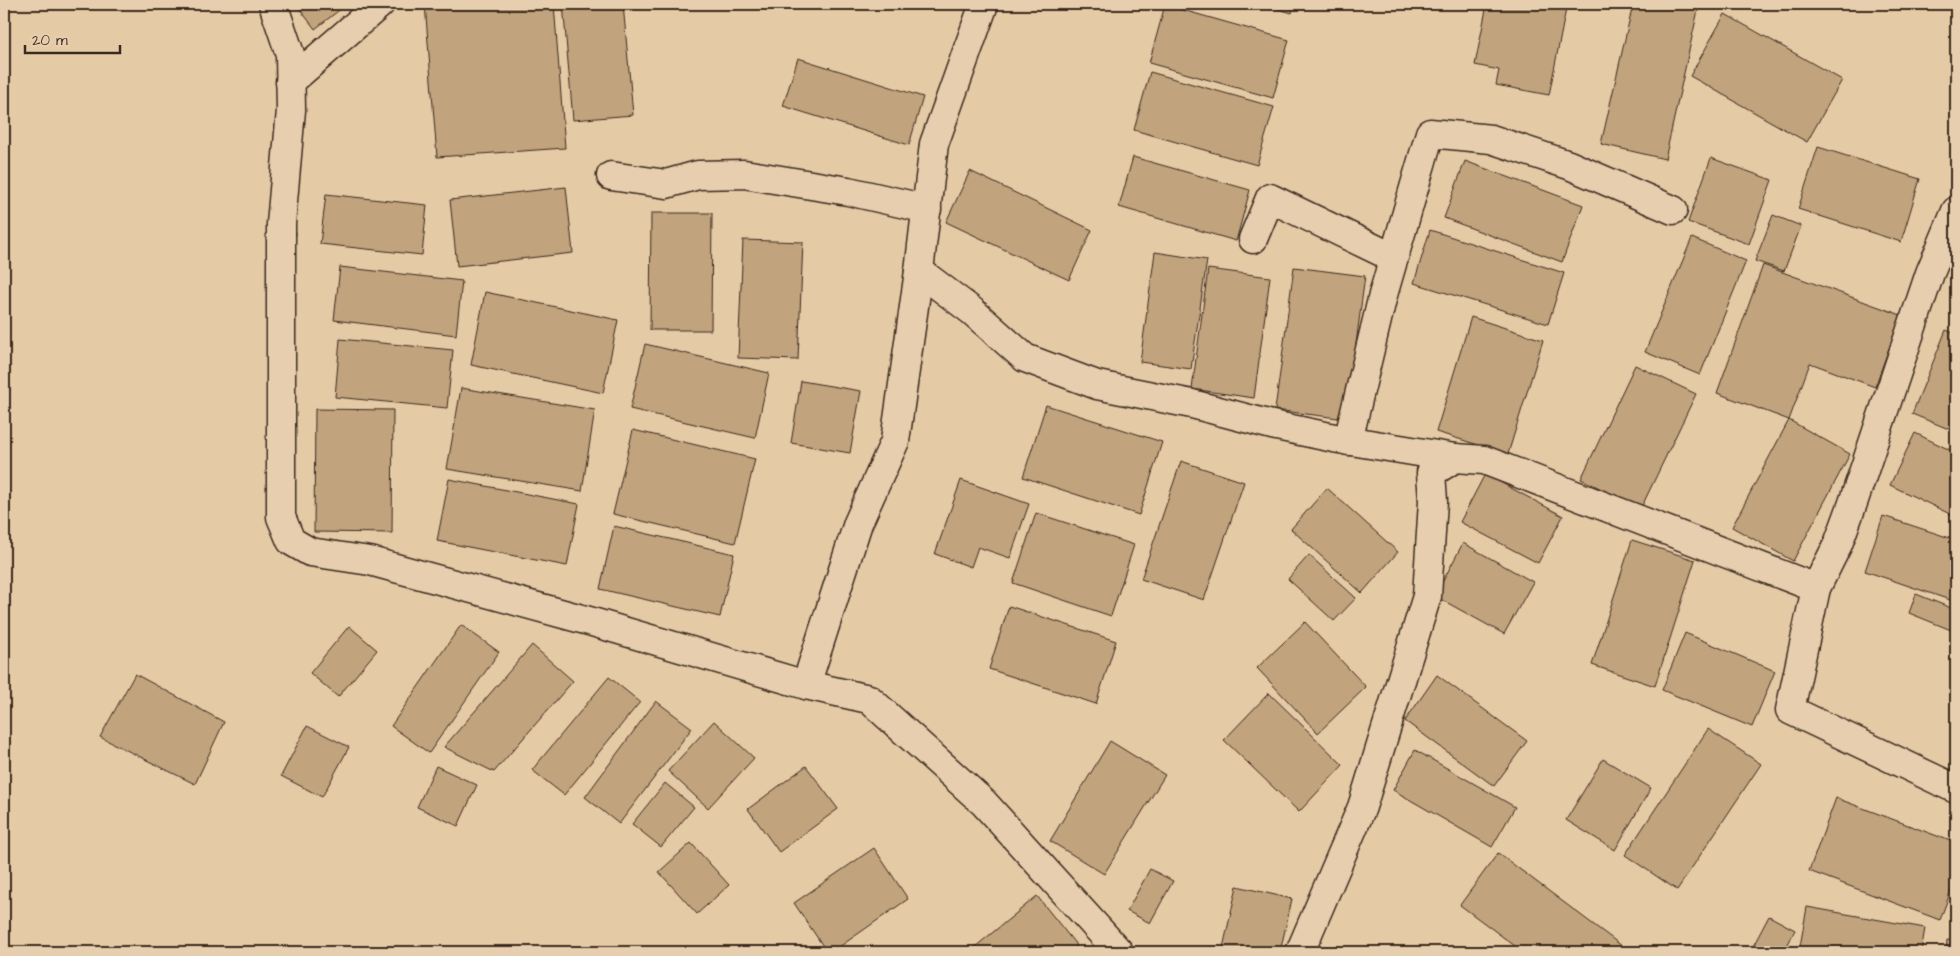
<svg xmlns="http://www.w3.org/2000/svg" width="1960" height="956" font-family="'Architects Daughter',sans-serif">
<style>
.building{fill:#c1a37d;stroke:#3b2a1e}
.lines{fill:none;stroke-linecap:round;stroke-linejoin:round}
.minor-casing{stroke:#3b2a1e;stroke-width:31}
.minor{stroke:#e6ceae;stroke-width:28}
</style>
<rect width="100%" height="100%" fill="#e5caa6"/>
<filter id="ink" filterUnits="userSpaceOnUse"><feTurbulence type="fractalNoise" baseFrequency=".02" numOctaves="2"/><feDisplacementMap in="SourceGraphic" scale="10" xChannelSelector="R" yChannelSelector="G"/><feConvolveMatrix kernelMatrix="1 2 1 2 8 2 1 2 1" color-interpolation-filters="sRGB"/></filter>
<g filter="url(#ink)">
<g class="building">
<polygon points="296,4 347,4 315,29"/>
<polygon points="425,4 554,4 565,148 437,157"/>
<polygon points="563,4 623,4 633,115 573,120"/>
<polygon points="1261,4 1294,4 1292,13"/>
<polygon points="1487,4 1504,7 1505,4 1567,4 1549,95 1496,85 1499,70 1475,65"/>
<polygon points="1633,4 1673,4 1698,10 1665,159 1601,144"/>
<polygon points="1165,5 1289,40 1273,98 1149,63"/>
<polygon points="1725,14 1842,80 1807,142 1690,76"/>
<polygon points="798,58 923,97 909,145 783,106"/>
<polygon points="1150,72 1274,107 1257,165 1134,130"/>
<polygon points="1818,147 1920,179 1901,242 1798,209"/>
<polygon points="1133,157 1250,190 1236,241 1119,207"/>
<polygon points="1711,158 1772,180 1749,244 1688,222"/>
<polygon points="1465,161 1583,205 1562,262 1444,218"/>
<polygon points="970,171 1092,230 1069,280 946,222"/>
<polygon points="566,187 573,253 457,266 450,200"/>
<polygon points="326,194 427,205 422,255 320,244"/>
<polygon points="651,213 712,213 711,330 650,330"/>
<polygon points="1773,215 1801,226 1784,271 1755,261"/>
<polygon points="1430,230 1564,273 1548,324 1414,283"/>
<polygon points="1692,238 1746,261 1700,375 1645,352"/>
<polygon points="743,240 803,242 798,360 738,358"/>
<polygon points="1155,252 1207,260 1191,369 1140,362"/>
<polygon points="1763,265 1901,315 1875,387 1810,363 1789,420 1717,393"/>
<polygon points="340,267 462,281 456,335 334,320"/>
<polygon points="1294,267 1365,276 1346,419 1275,410"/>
<polygon points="1208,269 1270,277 1254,398 1192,389"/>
<polygon points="485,292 618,320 603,393 471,365"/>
<polygon points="1471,317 1543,340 1508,454 1436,432"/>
<polygon points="1946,330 1956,334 1956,432 1912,414"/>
<polygon points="340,339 453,350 447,408 335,397"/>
<polygon points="645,344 769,373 755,438 630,409"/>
<polygon points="1635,365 1696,394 1641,508 1581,479"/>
<polygon points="801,381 861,391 850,453 791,443"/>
<polygon points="461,388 595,410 582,491 447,469"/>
<polygon points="1046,405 1162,442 1139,515 1023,477"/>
<polygon points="315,409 393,410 392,533 314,532"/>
<polygon points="1789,420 1850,454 1793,561 1732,527"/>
<polygon points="633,430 755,459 735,543 613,514"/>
<polygon points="1915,433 1956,453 1956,517 1890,485"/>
<polygon points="1181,461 1244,482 1204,600 1141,579"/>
<polygon points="1485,474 1563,516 1538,563 1460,522"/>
<polygon points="449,479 579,504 567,566 437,541"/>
<polygon points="961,480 1029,504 1010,558 978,547 971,567 935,554"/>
<polygon points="1327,488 1398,552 1362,593 1291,529"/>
<polygon points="1036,513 1134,545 1111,616 1013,583"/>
<polygon points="1883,516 1956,540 1956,602 1865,571"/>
<polygon points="614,526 734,554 720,617 600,589"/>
<polygon points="1632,540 1695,560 1655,686 1592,665"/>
<polygon points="1463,543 1533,582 1504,634 1435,596"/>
<polygon points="1309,555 1356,598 1334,621 1288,579"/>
<polygon points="1916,594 1956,610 1956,632 1909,613"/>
<polygon points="1009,606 1116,641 1096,704 989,669"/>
<polygon points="1305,622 1366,687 1318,733 1257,668"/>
<polygon points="461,625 499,652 429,753 391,726"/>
<polygon points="349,626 377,650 338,697 310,673"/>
<polygon points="1685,633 1775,671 1752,727 1662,690"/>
<polygon points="532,645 573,681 494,772 444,747"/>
<polygon points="135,674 224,722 195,784 100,737"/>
<polygon points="1437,675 1527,741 1494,786 1405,721"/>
<polygon points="609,677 640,702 564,795 532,770"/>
<polygon points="1269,693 1343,765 1299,812 1224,740"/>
<polygon points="656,701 692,728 619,824 585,797"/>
<polygon points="714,721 754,758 708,808 668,771"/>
<polygon points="307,726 349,747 322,797 281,776"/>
<polygon points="1708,729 1761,764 1677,890 1625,855"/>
<polygon points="1110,741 1165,775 1104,874 1050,841"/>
<polygon points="1415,750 1515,807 1492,847 1393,790"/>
<polygon points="1603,759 1651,788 1615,850 1566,820"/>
<polygon points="436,766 477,785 458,826 417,807"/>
<polygon points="806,766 838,809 779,852 748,809"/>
<polygon points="665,783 694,807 661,847 632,824"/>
<polygon points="1836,798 1956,843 1956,877 1940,920 1809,871"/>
<polygon points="691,843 729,885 697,914 659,872"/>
<polygon points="874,848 908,899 832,952 827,952 794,903"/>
<polygon points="1498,853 1630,952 1523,952 1460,905"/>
<polygon points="1150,869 1173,881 1150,923 1127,911"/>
<polygon points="1237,886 1292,899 1280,952 1222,952"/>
<polygon points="1037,896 1077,946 1069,952 969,952"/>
<polygon points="1807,907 1925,928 1921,952 1799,952"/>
<polygon points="1769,916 1795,930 1784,952 1750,952"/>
<polygon points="1947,940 1956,941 1956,952 1946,952"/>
</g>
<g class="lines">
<defs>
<g id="minor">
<polyline points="273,4 290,54 291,110 281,224 281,517 291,541 310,552 370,561 589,621 806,685 869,699 984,803 1119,952"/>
<polyline points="290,82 380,4"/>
<polyline points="611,176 666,184 698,175 744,174 848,191 927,209"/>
<polyline points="1956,211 1930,273 1853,503 1838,544 1816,588 1790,710 1956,789"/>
<polyline points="1253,239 1270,198 1394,258"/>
<polyline points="919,271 972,311 1025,358 1097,385 1192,404 1272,425 1339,439 1455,458"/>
<polyline points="1348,441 1383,295 1430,133 1491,139 1569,165 1673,210"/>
<polyline points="806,685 858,523 895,441 919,271 934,144 984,4"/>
<polyline points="1300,952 1362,807 1427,596 1433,501 1431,473 1455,458 1484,460 1816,588"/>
</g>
</defs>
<use href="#minor" class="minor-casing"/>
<use href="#minor" class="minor"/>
</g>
</g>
<rect width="1960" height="956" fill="none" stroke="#e6ceae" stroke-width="20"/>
<rect x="10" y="10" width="1940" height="936" fill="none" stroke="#3b2a1e" stroke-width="2" filter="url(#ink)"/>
<path d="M25 45v8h95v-8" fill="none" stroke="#3b2a1e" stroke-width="2.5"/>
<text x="32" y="45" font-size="15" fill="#3b2a1e" stroke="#e6ceae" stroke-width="4" paint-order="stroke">20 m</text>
</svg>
